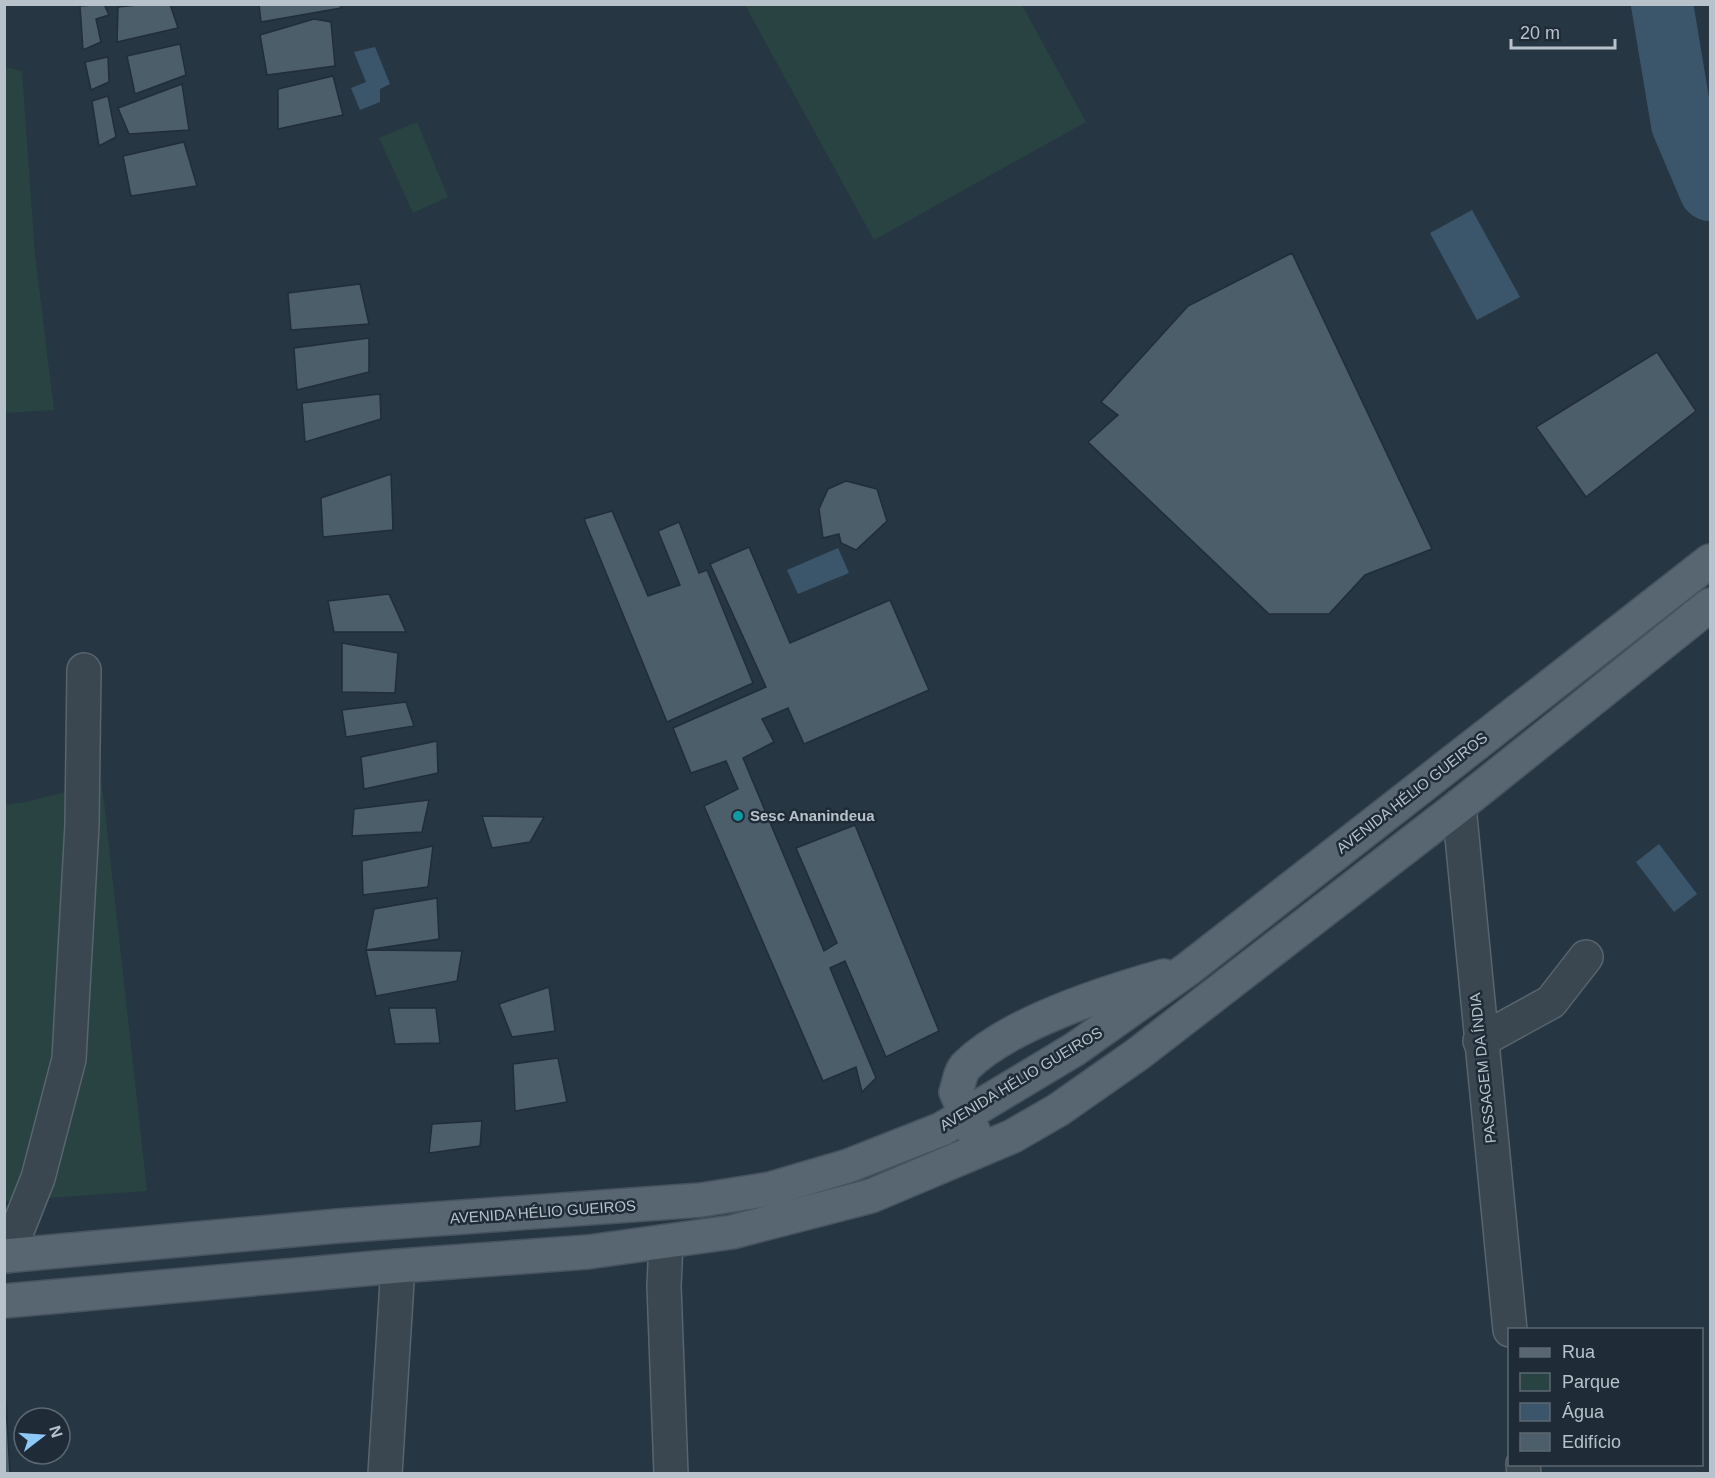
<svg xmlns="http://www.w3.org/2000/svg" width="1715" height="1478" font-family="Arial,sans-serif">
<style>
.green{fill:#284342}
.water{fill:#3b566b}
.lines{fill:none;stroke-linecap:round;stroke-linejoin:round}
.river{stroke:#3b566b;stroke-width:62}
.building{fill:#4c5e6a;stroke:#212e39;stroke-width:1.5}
.minor-casing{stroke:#58656f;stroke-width:36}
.major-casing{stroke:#47535e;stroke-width:36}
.minor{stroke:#3a4751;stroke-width:33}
.major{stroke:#586671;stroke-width:33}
.culture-dot{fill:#0f9aa8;stroke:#1f2c37;stroke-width:2}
.labels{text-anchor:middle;stroke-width:5;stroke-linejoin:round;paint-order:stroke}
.street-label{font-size:15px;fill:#b7c2cb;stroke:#1f2c37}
.poi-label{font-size:15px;font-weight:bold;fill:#b7c2cb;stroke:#1f2c37;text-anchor:start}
</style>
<rect width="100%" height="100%" fill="#263642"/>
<g class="green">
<polygon points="745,5 1022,5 1086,122 874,240"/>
<polygon points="5,67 22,71 35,254 54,410 5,413"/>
<polygon points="417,122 448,197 413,213 379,138"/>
<polygon points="102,783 147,1191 5,1201 5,805 26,802"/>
</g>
<g class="water">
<polygon points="375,47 390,84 380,89 380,102 360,110 351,88 366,82 354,52"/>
<polygon points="1472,210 1520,297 1477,320 1430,233"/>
<polygon points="838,548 849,573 798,594 787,570"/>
<polygon points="1659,844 1697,894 1674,912 1636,862"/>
</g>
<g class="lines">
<polyline class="river" points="1662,4 1682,124 1710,190"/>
</g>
<g class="building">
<polygon points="104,4 109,15 96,19 101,42 83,50 80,6"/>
<polygon points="147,4 170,4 178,28 117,42 118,7"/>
<polygon points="259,4 340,4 341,8 261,22"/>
<polygon points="314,19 331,22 335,66 267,75 260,35"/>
<polygon points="180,44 186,75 135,94 127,56"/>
<polygon points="108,57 109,82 91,90 85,62"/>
<polygon points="333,76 343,115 278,129 278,89"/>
<polygon points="182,84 189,130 129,134 118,108"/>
<polygon points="108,96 116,137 99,146 92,101"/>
<polygon points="184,142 197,186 131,196 123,156"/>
<polygon points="1292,253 1432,549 1365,575 1329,614 1269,614 1088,442 1118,415 1101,402 1188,306"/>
<polygon points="360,284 369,324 291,330 288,293"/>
<polygon points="369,338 369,372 297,390 294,348"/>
<polygon points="1657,352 1696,411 1586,497 1536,427"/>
<polygon points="380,394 381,419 305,442 302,403"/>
<polygon points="391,474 393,530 323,537 321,498"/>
<polygon points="846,481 877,489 887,521 856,550 841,543 839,534 823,538 819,509 828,489"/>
<polygon points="612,511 648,596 680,585 658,531 679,522 699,573 707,570 753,683 667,722 584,519"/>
<polygon points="749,547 790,643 890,600 929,690 804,744 788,708 762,719 774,742 743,758 824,951 837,943 796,848 855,825 939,1031 886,1057 845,961 830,968 876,1078 862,1092 856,1067 823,1081 704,806 738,789 726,761 691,773 673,728 766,687 710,564"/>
<polygon points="389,594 406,632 334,632 328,601"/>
<polygon points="342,643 398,653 395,693 342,692"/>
<polygon points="406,702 414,726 346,737 342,710"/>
<polygon points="437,741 438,773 364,789 361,757"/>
<polygon points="429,800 422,832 352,836 354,809"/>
<polygon points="482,816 544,817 530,842 492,848"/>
<polygon points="433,846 428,887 363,895 362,861"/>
<polygon points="437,898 439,939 366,950 374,909"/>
<polygon points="366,950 462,951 457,981 376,996"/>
<polygon points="549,987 555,1031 512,1037 499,1004"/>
<polygon points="389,1008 436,1008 440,1043 395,1044"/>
<polygon points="558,1058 567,1102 515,1111 513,1064"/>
<polygon points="482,1121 480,1146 429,1153 432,1124"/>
<polygon points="6,1401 10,1474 4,1474"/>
</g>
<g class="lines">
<defs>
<g id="minor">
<polyline points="1459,806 1510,1330"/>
<polyline points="1480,1041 1551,1002 1586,957"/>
<polyline points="666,1242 664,1286 671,1474"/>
<polyline points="7,1256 38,1178 69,1059 82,825 84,670"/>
<polyline points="1523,1464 1524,1474"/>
<polyline points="385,1474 398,1266"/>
</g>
<g id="major">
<path d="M975 1135 956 1092C959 1084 960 1072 966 1066 1008 1024 1107 992 1164 976"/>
<polyline points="4,1256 337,1226 701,1200 770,1189 848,1166 942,1129 1075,1049 1188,969 1710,561"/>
<polyline points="4,1301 398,1266 588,1252 732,1232 871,1196 1013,1136 1058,1110 1138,1054 1459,806 1710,605"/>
</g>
</defs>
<use href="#minor" class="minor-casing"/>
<use href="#major" class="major-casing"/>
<use href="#minor" class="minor"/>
<use href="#major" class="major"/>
</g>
<circle class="culture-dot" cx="738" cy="816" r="6"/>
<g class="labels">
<g class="street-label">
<text transform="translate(1412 793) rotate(-38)" y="5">AVENIDA HÉLIO GUEIROS</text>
<text transform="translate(1483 1068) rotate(-96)" y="5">PASSAGEM DA ÍNDIA</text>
<text transform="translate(1021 1079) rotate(-31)" y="5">AVENIDA HÉLIO GUEIROS</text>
<text transform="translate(543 1212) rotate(-4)" y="5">AVENIDA HÉLIO GUEIROS</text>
</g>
<g class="poi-label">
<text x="750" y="821">Sesc Ananindeua</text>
</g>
</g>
<rect width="1715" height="1478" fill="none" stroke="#b7c2cb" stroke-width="12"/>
<rect x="1508" y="1328" width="195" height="138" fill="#1f2c37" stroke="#5c6872" stroke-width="1.5"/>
<rect x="1520" y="1348" width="30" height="9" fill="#586671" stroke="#5c6872" stroke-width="1.5"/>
<text x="1562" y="1358" font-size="18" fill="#b7c2cb">Rua</text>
<rect x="1520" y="1373" width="30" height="18" fill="#284342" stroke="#5c6872" stroke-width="1.5"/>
<text x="1562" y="1388" font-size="18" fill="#b7c2cb">Parque</text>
<rect x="1520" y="1403" width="30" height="18" fill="#3b566b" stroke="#5c6872" stroke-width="1.5"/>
<text x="1562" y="1418" font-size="18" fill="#b7c2cb">Água</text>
<rect x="1520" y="1433" width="30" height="18" fill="#4c5e6a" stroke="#5c6872" stroke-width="1.5"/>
<text x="1562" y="1448" font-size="18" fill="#b7c2cb">Edifício</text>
<g transform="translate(42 1436) rotate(73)"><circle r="28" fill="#1f2c37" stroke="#5c6872" stroke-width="1.5"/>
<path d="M0-4.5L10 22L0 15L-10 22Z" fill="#8ec7fa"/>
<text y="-9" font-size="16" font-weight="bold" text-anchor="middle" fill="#b7c2cb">N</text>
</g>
<path d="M1511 39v9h104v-9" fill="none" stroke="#b7c2cb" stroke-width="3"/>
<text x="1520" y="39" font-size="18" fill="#b7c2cb" stroke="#1f2c37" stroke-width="4.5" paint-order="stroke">20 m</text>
</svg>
